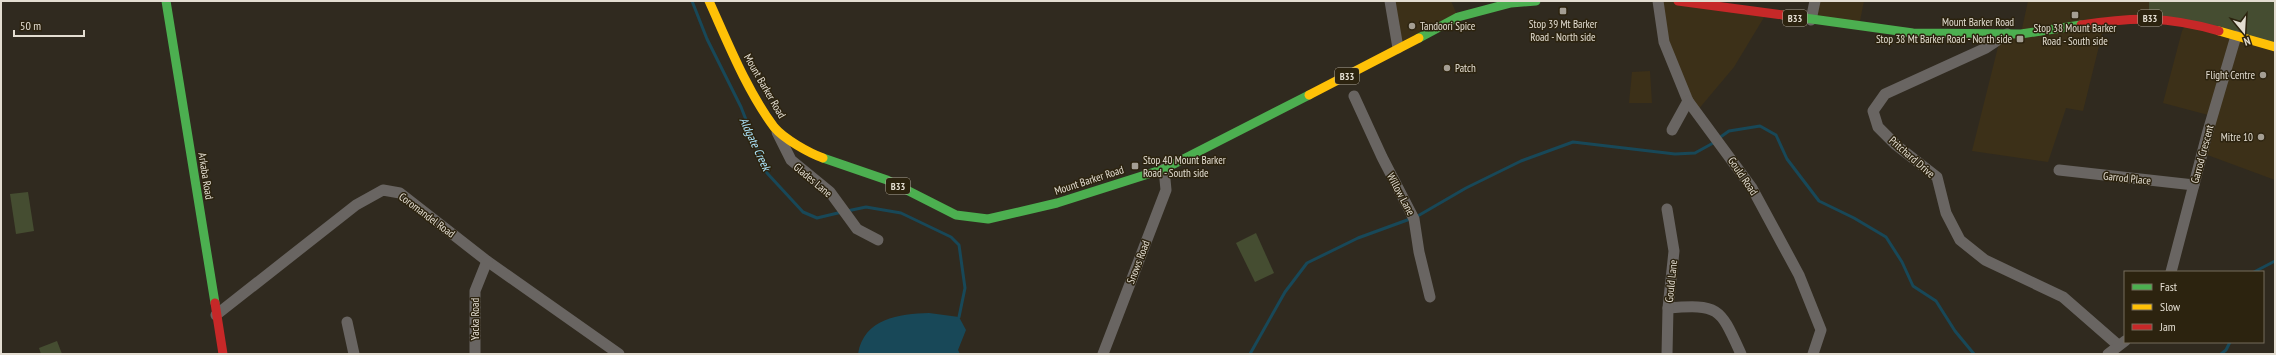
<svg xmlns="http://www.w3.org/2000/svg" width="2276" height="355" font-family="'PT Sans Narrow',sans-serif">
<style>
.built{fill:#3c3018}
.green{fill:#454d31}
.water{fill:#184858}
.lines{fill:none;stroke-linecap:round;stroke-linejoin:round}
.stream{stroke:#184858;stroke-width:3}
.street{stroke:#696562;stroke-width:11}
.fast{stroke:#4caf50;stroke-width:9}
.slow{stroke:#ffc107;stroke-width:9}
.jam{stroke:#c62828;stroke-width:9}
.poi-dot{fill:#a49e93;stroke:#2c230f;stroke-width:1.5}
.labels{text-anchor:middle;stroke-width:3;stroke-linejoin:round;paint-order:stroke}
.shield{fill:#2c230f;stroke:#aca597;stroke-width:1}
.shield-label{font-size:10px;font-weight:bold;fill:#e3ddd1}
.street-label{font-size:11px;fill:#e3ddd1;stroke:#2c230f}
.poi-label{font-size:11px;fill:#e3ddd1;stroke:#2c230f;text-anchor:start}
.water-label{font-size:12px;font-style:italic;fill:#ade5fc;stroke:#2c230f}
</style>
<rect width="100%" height="100%" fill="#302a1f"/>
<g class="built">
<polygon points="1390,1 1451,1 1458,17 1398,48"/>
<polygon points="1658,1 1678,1 1766,14 1734,67 1697,111 1664,42"/>
<polygon points="1815,1 1864,1 1859,26 1811,20"/>
<polygon points="2028,1 2149,1 2149,18 2105,22 2083,111 2066,108 2048,162 1972,151 2000,39 2021,33"/>
<polygon points="2187,22 2275,47 2275,180 2202,153 2212,116 2163,103 2182,31"/>
<polygon points="1650,71 1652,103 1629,103 1632,72"/>
</g>
<g class="green">
<polygon points="2149,1 2275,1 2275,47 2149,18"/>
<polygon points="28,192 34,231 16,234 10,194"/>
<polygon points="1256,233 1274,273 1255,282 1236,243"/>
<polygon points="57,341 62,354 41,354 39,348"/>
</g>
<path class="water" d="M929 313 959 317 966 330 958 350 960 354H858C864 318 899 314 929 313Z"/>
<g class="lines">
<g class="stream">
<polyline points="692,1 707,39 741,107 767,173 803,212 817,218 842,212"/>
<polyline points="1719,138 1729,131 1760,126 1776,135 1787,159 1819,201 1854,218 1886,237 1902,262 1913,286 1936,301 1955,331 1974,354"/>
<polyline points="847,211 866,207 901,213 951,237 959,245 965,288 959,317"/>
<polyline points="1416,217 1466,188 1521,161 1573,142 1675,154 1695,153 1715,142"/>
<polyline points="2254,272 2275,261"/>
<polyline points="1250,354 1285,292 1307,263 1358,238 1410,219"/>
<polyline points="2221,354 2226,350 2230,342"/>
</g>
<g class="street">
<polyline points="1390,1 1398,48"/>
<polyline points="1658,1 1664,42 1688,101 1752,188 1799,275 1821,330 1813,354"/>
<polyline points="1811,20 1815,1"/>
<polyline points="2007,34 1986,48 1885,94 1873,111 1878,127 1896,145 1937,177 1946,213 1960,240 1985,260 2063,297 2118,345"/>
<polyline points="1354,96 1382,157 1414,219 1419,252 1430,297"/>
<polyline points="1672,130 1688,101"/>
<polyline points="777,132 791,160 830,192 857,229 878,240"/>
<polyline points="2059,170 2194,185"/>
<polyline points="2171,272 2208,131 2236,36"/>
<path d="M1668 308C1720 304 1720 308 1741 354"/>
<polyline points="216,315 356,205 383,190 400,193 487,261 619,354"/>
<polyline points="347,322 354,354"/>
<polyline points="475,354 475,291 487,261"/>
<polyline points="1103,354 1166,190 1164,169"/>
<polyline points="1667,354 1668,308 1674,251 1667,209"/>
<polyline points="2108,354 2125,341"/>
</g>
<g class="fast">
<polyline points="166,1 215,303"/>
<polyline points="1783,15 1913,33 2021,34 2081,25"/>
<polyline points="1419,38 1458,17 1511,3 1536,1"/>
<polyline points="823,158 887,180 956,215 988,219 1057,203 1164,169 1309,95"/>
</g>
<g class="slow">
<path d="M709 1C728 43 746 89 774 127 784 139 809 153 823 158"/>
<polyline points="2219,31 2275,47"/>
<polyline points="1309,95 1419,38"/>
</g>
<g class="jam">
<polyline points="1678,1 1783,15"/>
<path d="M2081 25C2133 17 2167 16 2219 31"/>
<polyline points="215,303 223,354"/>
</g>
</g>
<g class="poi-dot">
<rect x="1559" y="7" width="8" height="8" rx="2"/>
<rect x="2071" y="11" width="8" height="8" rx="2"/>
<circle cx="1412" cy="26" r="4"/>
<rect x="2016" y="35" width="8" height="8" rx="2"/>
<circle cx="1447" cy="68" r="4"/>
<circle cx="2263" cy="75" r="4"/>
<circle cx="2261" cy="137" r="4"/>
<rect x="1131" y="162" width="8" height="8" rx="2"/>
</g>
<g class="labels">
<g class="shield">
<rect x="1783" y="10" width="24" height="16" rx="3"/>
<rect x="2138" y="10" width="24" height="16" rx="3"/>
<rect x="1335" y="68" width="24" height="16" rx="3"/>
<rect x="886" y="178" width="24" height="16" rx="3"/>
</g>
<g class="shield-label">
<text x="1795" y="22">B33</text>
<text x="2150" y="22">B33</text>
<text x="1347" y="80">B33</text>
<text x="898" y="190">B33</text>
</g>
<g class="street-label">
<text x="1978" y="26">Mount Barker Road</text>
<text transform="translate(765 86) rotate(60)" y="4">Mount Barker Road</text>
<text transform="translate(2202 154) rotate(-75)" y="4">Garrod Crescent</text>
<text transform="translate(1912 157) rotate(41)" y="4">Pritchard Drive</text>
<text transform="translate(206 176) rotate(81)" y="4">Arkaba Road</text>
<text transform="translate(1743 176) rotate(56)" y="4">Gould Road</text>
<text transform="translate(2127 178) rotate(6)" y="4">Garrod Place</text>
<text transform="translate(813 180) rotate(40)" y="4">Glades Lane</text>
<text transform="translate(1089 180) rotate(-18)" y="4">Mount Barker Road</text>
<text transform="translate(1401 194) rotate(62)" y="4">Willow Lane</text>
<text transform="translate(427 215) rotate(37)" y="4">Coromandel Road</text>
<text transform="translate(1138 262) rotate(-69)" y="4">Snows Road</text>
<text transform="translate(1671 281) rotate(-84)" y="4">Gould Lane</text>
<text transform="translate(475 319) rotate(-90)" y="4">Yacka Road</text>
</g>
<g class="poi-label">
<text x="1563" y="28" text-anchor="middle">Stop 39 Mt Barker<tspan x="1563" dy="13">Road - North side</tspan></text>
<text x="1420" y="30">Tandoori Spice</text>
<text x="2075" y="32" text-anchor="middle">Stop 38 Mount Barker<tspan x="2075" dy="13">Road - South side</tspan></text>
<text x="2012" y="43" text-anchor="end">Stop 38 Mt Barker Road - North side</text>
<text x="1455" y="72">Patch</text>
<text x="2255" y="79" text-anchor="end">Flight Centre</text>
<text x="2253" y="141" text-anchor="end">Mitre 10</text>
<text x="1143" y="164">Stop 40 Mount Barker<tspan x="1143" dy="13">Road - South side</tspan></text>
</g>
<g class="water-label">
<text transform="translate(755 144) rotate(65)" y="4">Aldgate Creek</text>
</g>
</g>
<rect width="2276" height="355" fill="none" stroke="#e3ddd1" stroke-width="4"/>
<rect x="2124" y="271" width="140" height="72" fill="#2c230f" stroke="#756d5d"/>
<rect x="2132" y="284" width="20" height="6" fill="#4caf50" stroke="#756d5d"/>
<text x="2160" y="291" font-size="12" fill="#e3ddd1">Fast</text>
<rect x="2132" y="304" width="20" height="6" fill="#ffc107" stroke="#756d5d"/>
<text x="2160" y="311" font-size="12" fill="#e3ddd1">Slow</text>
<rect x="2132" y="324" width="20" height="6" fill="#c62828" stroke="#756d5d"/>
<text x="2160" y="331" font-size="12" fill="#e3ddd1">Jam</text>
<g transform="translate(2244 32) rotate(162)" stroke="#2c230f" stroke-width="3" paint-order="stroke">
<path d="M0-3L7 15L0 10L-7 15Z" fill="#e3ddd1"/>
<text y="-6" font-size="11" font-weight="bold" text-anchor="middle" fill="#e3ddd1">N</text>
</g>
<path d="M14 30v6h70v-6" fill="none" stroke="#e3ddd1" stroke-width="2"/>
<text x="20" y="30" font-size="12" fill="#e3ddd1" stroke="#2c230f" stroke-width="3" paint-order="stroke">50 m</text>
</svg>
